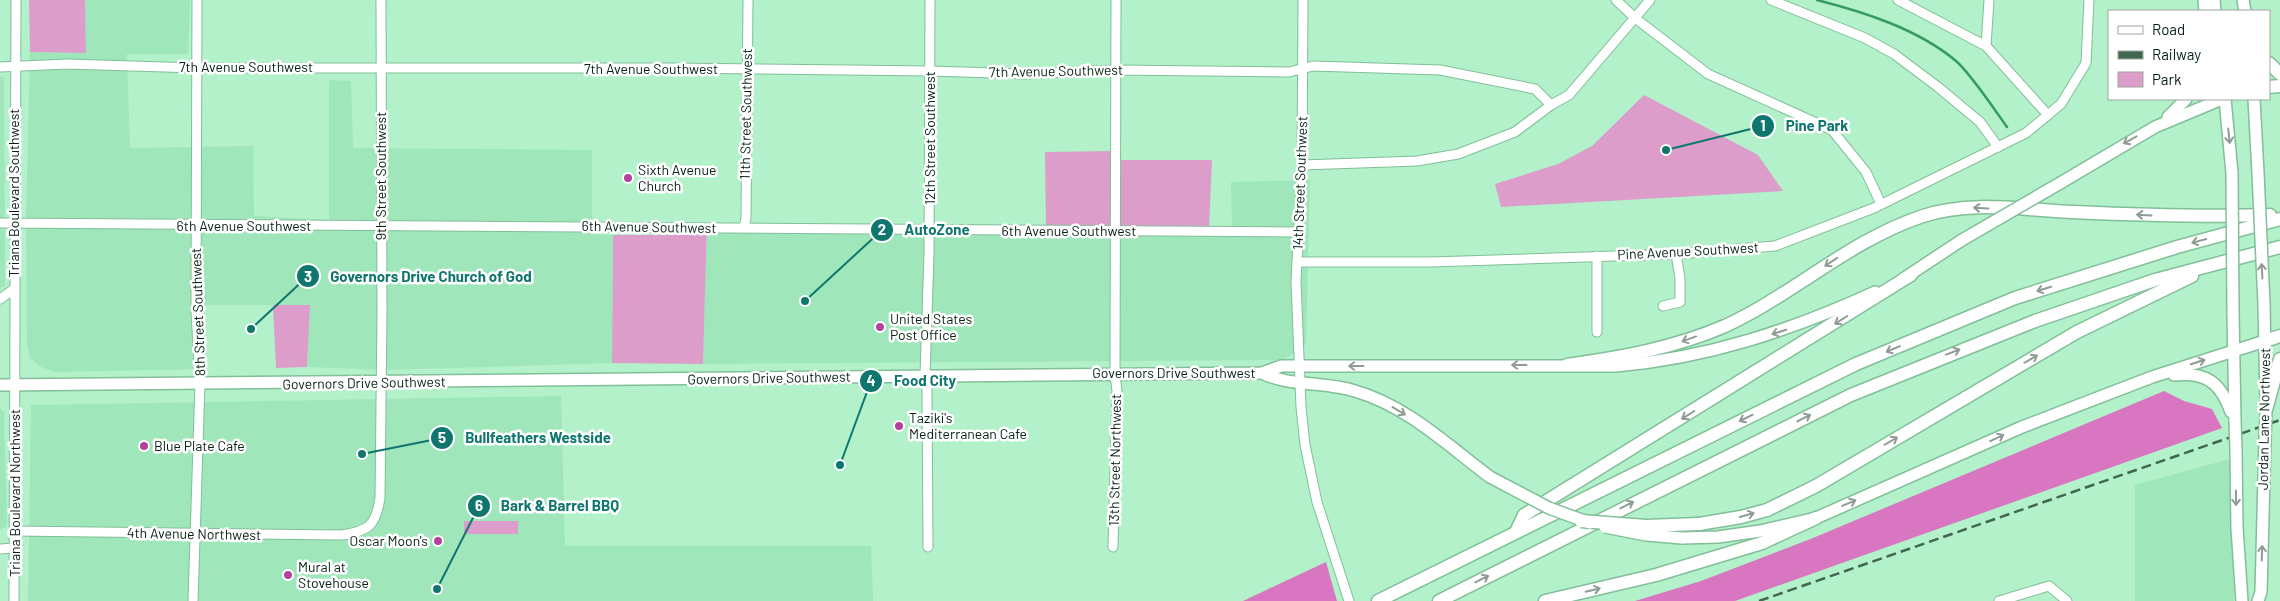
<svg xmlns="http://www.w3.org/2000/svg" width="2280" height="601" font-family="Barlow,sans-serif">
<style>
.built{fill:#a0e6bb}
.green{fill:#dc9dcb}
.forest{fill:#d976c2}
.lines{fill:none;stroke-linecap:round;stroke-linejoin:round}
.stream{stroke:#359b66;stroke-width:2.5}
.minor-casing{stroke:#82bf99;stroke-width:11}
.major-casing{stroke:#82bf99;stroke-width:14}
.highway-casing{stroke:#82bf99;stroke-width:15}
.minor{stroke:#fff;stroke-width:9}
.major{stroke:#fff;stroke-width:11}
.highway{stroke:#fff;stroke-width:12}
.rail{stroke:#416750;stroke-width:2.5;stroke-dasharray:10 5;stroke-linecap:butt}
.major-bridge-casing{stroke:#82bf99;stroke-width:14;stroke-linecap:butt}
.highway-bridge-casing{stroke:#82bf99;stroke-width:15;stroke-linecap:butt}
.major-bridge{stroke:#fff;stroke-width:11}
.highway-bridge{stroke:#fff;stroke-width:12}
.oneway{stroke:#8f9b94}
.poi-dot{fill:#b4429d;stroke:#fff;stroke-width:2}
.labels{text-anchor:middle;stroke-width:5;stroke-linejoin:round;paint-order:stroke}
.street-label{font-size:14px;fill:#072012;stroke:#fff}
.poi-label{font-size:14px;fill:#072012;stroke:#fff;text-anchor:start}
.leader{fill:none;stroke:#0f766e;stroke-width:2}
.callout-dot{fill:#0f766e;stroke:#fff;stroke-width:2}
.mark-label{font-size:15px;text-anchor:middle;font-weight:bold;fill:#fff}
.callout-label{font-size:15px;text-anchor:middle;font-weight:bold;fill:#0f766e;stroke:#fff;stroke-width:5;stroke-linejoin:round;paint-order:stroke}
</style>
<rect width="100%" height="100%" fill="#b2f1c9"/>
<g class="built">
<polygon points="85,0 190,0 188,54 127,54 130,148 253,146 254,216 329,220 329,80 351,81 353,148 592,150 592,234 613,235 612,363 386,370 307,367 309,305 205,305 204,369 55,372 41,367 30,358 27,344 26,216 30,52 86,53"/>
<polygon points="0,77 4,77 5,233 5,285 0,289"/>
<polygon points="1310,180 1306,344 1283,360 703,364 707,223 1232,227 1231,182"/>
<polygon points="561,396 565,546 871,546 873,601 28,601 31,405"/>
<polygon points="0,404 1,411 4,411 7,526 0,530"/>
<polygon points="2230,459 2234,601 2135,601 2135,485"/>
</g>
<g class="green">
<polygon points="29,0 85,0 86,53 30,52"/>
<polygon points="1644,95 1758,155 1783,191 1501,207 1495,184 1558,164 1592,146"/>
<polygon points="1115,151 1115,160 1212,160 1209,228 1046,226 1045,152"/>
<polygon points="673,223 707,223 703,364 612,363 613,235 673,235"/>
<polygon points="273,305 310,305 307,367 276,368"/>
<rect x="464" y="521" width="54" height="13"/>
</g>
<g class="forest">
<polygon points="2164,391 2184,401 2212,409 2222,428 1735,601 1635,601 1701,581 1813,538"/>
<polygon points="1326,562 1337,601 1243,601"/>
</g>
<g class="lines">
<path class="stream" d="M1817 0C1864 12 1918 29 1956 61 1971 74 1994 109 2007 127"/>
<defs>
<g id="minor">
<polyline points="1303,0 1302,165 1296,281 1301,407 1305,445 1317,502 1349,601"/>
<polyline points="1616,0 1635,18 1708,74 1832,130 1866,172 1881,204"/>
<polyline points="1771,0 1865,38 1894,54 1938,87 1980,122 1998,147"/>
<polyline points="1898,0 1986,46 2048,115"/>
<polyline points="1986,46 1989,0"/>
<polyline points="0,67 67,64 197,68 667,68 930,71 1024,74 1115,70 1289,72 1313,66 1440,70 1535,89 1551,105"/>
<polyline points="1302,165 1417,161 1458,154 1515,132 1551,105 1569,95 1650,0"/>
<polyline points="0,223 1299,232"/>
<polyline points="744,228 746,218 748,0"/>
<polyline points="1297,262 1431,262 1676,254 1775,246 1874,208 2026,133 2061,104 2086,63 2089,0"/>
<polyline points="0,299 14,289"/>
<polyline points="1663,306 1680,302 1680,278 1676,254"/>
<polyline points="1597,332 1597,256"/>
<path d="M14 531 342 535C369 531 376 525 380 498L382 311 381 0"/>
<polyline points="928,547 927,389 925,375 929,254 930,0"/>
<polyline points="1113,547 1117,391 1115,374 1116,0"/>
<polyline points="0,549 14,548"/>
<polyline points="14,601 16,0"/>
<polyline points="193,601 200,383 196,311 197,0"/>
<polyline points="1999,601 2049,586 2067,601"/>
</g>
<g id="major">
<polyline points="2204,0 2205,11"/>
<polyline points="2214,0 2215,11"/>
<polyline points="2243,0 2245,11"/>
<polyline points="2225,99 2232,173"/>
<polyline points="2254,99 2258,173"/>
<polyline points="2168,117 2186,99"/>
<polyline points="2062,182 2155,127 2222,99"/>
<polyline points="1903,279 1962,240"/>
<polyline points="2264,304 2266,401"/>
<polyline points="2233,312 2235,421"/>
<path d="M1262 373C1290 387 1324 381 1355 391 1407 406 1447 445 1490 477"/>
<path d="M2174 375C2205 372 2220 381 2231 412"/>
<path d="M0 385 1262 373 1281 366H1616C1708 358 1792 330 1875 292"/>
<polyline points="2236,450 2237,528 2242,601"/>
<polyline points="1682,538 1718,537 1760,531 1816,518 2022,427 2152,377 2265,341"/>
<polyline points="2258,601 2261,592 2265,439"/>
</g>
<g id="highway">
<polyline points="2269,63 2280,74"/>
<polyline points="2269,87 2280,86"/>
<polyline points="2265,341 2280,336"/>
<path d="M1567 365C1622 357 1674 348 1725 326 1794 294 1850 240 1923 216 1970 200 2024 210 2073 212 2139 215 2204 217 2270 215"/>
<polyline points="2266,410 2280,359"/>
<polyline points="1699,524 1741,517 1767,510 1816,486 2077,332 2192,276"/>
<polyline points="1516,532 1524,515 1911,275"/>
<polyline points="1378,601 1856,364 2015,298 2177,247 2280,219"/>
<polyline points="1439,601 1851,395 2035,321 2155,280 2280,247"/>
<polyline points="1545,601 1656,575 1762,543 1816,518"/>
</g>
</defs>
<use href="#minor" class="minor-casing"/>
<use href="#major" class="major-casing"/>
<use href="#highway" class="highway-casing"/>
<use href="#minor" class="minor"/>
<use href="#major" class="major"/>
<use href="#highway" class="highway"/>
<polyline class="rail" points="1759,601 2280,420"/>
<defs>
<g id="major-bridge">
<polyline points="2232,173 2233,312"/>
<polyline points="2258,173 2264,304"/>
<polyline points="1962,240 2062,182"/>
<polyline points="2235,421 2236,450"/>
<polyline points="2265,439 2266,410"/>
<polyline points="1490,477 1549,508 1590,523"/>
<polyline points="1605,527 1646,535 1682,538"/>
</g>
<polyline id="highway-bridge" points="1581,521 1646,526 1699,524"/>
</defs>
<use href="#major-bridge" class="major-bridge-casing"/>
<use href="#highway-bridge" class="highway-bridge-casing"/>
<use href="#major-bridge" class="major-bridge"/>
<use href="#highway-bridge" class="highway-bridge"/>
</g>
<defs><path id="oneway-shaft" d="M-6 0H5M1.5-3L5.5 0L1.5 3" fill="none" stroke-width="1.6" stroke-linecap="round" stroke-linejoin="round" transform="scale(1.25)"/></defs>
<g class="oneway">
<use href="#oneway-shaft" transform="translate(2229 136) rotate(84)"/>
<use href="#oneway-shaft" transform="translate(2130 140) rotate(151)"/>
<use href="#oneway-shaft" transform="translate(1981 208) rotate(-177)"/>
<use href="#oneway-shaft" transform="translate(2144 215) rotate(-177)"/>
<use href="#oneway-shaft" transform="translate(2199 241) rotate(165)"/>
<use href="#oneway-shaft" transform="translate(1831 262) rotate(146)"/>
<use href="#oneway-shaft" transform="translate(2262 271) rotate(-93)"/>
<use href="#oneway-shaft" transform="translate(2044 289) rotate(163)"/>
<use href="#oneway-shaft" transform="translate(1841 320) rotate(148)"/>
<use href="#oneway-shaft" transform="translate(1779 332) rotate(162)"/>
<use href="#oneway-shaft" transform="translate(1689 339) rotate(160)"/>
<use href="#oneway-shaft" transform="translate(1893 349) rotate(157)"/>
<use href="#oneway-shaft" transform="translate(1953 352) rotate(-21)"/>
<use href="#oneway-shaft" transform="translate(2031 359) rotate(-30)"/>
<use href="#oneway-shaft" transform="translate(2198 362) rotate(-18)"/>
<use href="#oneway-shaft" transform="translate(1519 365) rotate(180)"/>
<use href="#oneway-shaft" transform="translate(1356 366) rotate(-180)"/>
<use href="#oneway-shaft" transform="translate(1399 411) rotate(31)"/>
<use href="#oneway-shaft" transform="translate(1688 415) rotate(148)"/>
<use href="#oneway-shaft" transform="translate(1746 418) rotate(154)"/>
<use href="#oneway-shaft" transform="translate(1804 418) rotate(-27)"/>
<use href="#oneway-shaft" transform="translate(1997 438) rotate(-25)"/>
<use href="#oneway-shaft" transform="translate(1891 441) rotate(-30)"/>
<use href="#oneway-shaft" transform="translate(2236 498) rotate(89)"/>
<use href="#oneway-shaft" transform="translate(1849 503) rotate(-23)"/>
<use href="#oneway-shaft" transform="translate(1627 505) rotate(-27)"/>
<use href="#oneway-shaft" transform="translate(1747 515) rotate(-16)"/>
<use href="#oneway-shaft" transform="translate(2262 553) rotate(-88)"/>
<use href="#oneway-shaft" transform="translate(1482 579) rotate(-27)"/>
<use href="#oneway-shaft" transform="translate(1593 590) rotate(-13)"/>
</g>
<g class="poi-dot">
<circle cx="628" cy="178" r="5"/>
<circle cx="880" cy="327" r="5"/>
<circle cx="899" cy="426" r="5"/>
<circle cx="144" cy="446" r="5"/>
<circle cx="438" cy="541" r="5"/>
<circle cx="288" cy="575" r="5"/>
</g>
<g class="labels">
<g class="street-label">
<text x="246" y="72">7th Avenue Southwest</text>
<text x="651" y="74">7th Avenue Southwest</text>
<text transform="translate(1056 71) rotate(-1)" y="5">7th Avenue Southwest</text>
<text transform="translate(746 114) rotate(-89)" y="5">11th Street Southwest</text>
<text transform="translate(930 138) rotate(-90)" y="5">12th Street Southwest</text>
<text transform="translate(381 176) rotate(-90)" y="5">9th Street Southwest</text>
<text transform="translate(1300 183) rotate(-88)" y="5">14th Street Southwest</text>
<text transform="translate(14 193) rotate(-90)" y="5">Triana Boulevard Southwest</text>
<text x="244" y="231">6th Avenue Southwest</text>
<text transform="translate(649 227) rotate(1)" y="5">6th Avenue Southwest</text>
<text x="1069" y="236">6th Avenue Southwest</text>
<text transform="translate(1688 251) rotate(-3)" y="5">Pine Avenue Southwest</text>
<text transform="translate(198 312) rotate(-92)" y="5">8th Street Southwest</text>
<text x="1174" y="378">Governors Drive Southwest</text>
<text transform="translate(769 378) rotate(-1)" y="5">Governors Drive Southwest</text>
<text transform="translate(364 383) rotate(-1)" y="5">Governors Drive Southwest</text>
<text transform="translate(2264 419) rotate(-89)" y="5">Jordan Lane Northwest</text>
<text transform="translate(1115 460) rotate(-89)" y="5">13th Street Northwest</text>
<text transform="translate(15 493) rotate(-90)" y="5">Triana Boulevard Northwest</text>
<text transform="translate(194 534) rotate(1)" y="5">4th Avenue Northwest</text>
</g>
<g class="poi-label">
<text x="638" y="175">Sixth Avenue<tspan x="638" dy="16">Church</tspan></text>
<text x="890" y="324">United States<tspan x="890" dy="16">Post Office</tspan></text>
<text x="909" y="423">Taziki's<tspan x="909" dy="16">Mediterranean Cafe</tspan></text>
<text x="154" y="451">Blue Plate Cafe</text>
<text x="428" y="546" text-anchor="end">Oscar Moon's</text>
<text x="298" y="572">Mural at<tspan x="298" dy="16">Stovehouse</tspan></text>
</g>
</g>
<path class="leader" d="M1666 150L1763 126M805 301L882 230M251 329L308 276M840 465L871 381M362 454L442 438M437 589L479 506"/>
<g class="callout-dot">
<circle cx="1666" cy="150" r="5"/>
<circle cx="805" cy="301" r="5"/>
<circle cx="251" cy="329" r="5"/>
<circle cx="840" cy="465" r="5"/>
<circle cx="362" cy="454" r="5"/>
<circle cx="437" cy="589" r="5"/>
<circle cx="1763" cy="126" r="12"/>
<circle cx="882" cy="230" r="12"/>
<circle cx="308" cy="276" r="12"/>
<circle cx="871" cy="381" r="12"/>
<circle cx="442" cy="438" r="12"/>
<circle cx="479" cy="506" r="12"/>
</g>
<g class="mark-label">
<text x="1763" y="131">1</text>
<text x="882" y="235">2</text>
<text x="308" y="282">3</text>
<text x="871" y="386">4</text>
<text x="442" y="443">5</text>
<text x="479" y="511">6</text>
</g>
<g class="callout-label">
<text x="1817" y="131">Pine Park</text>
<text x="937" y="235">AutoZone</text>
<text x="431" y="282">Governors Drive Church of God</text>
<text x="925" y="386">Food City</text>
<text x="538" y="443">Bullfeathers Westside</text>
<text x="560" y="511">Bark &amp; Barrel BBQ</text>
</g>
<rect x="2108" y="10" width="162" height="90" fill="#ffffff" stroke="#9ca6a0"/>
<rect x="2118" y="26" width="25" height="8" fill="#ffffff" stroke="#9ca6a0"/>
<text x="2152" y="35" font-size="15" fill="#072012">Road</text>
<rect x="2118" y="51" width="25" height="8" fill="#416750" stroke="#9ca6a0"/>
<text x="2152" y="60" font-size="15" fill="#072012">Railway</text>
<rect x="2118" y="72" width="25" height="15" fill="#dc9dcb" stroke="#9ca6a0"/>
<text x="2152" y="85" font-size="15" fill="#072012">Park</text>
</svg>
